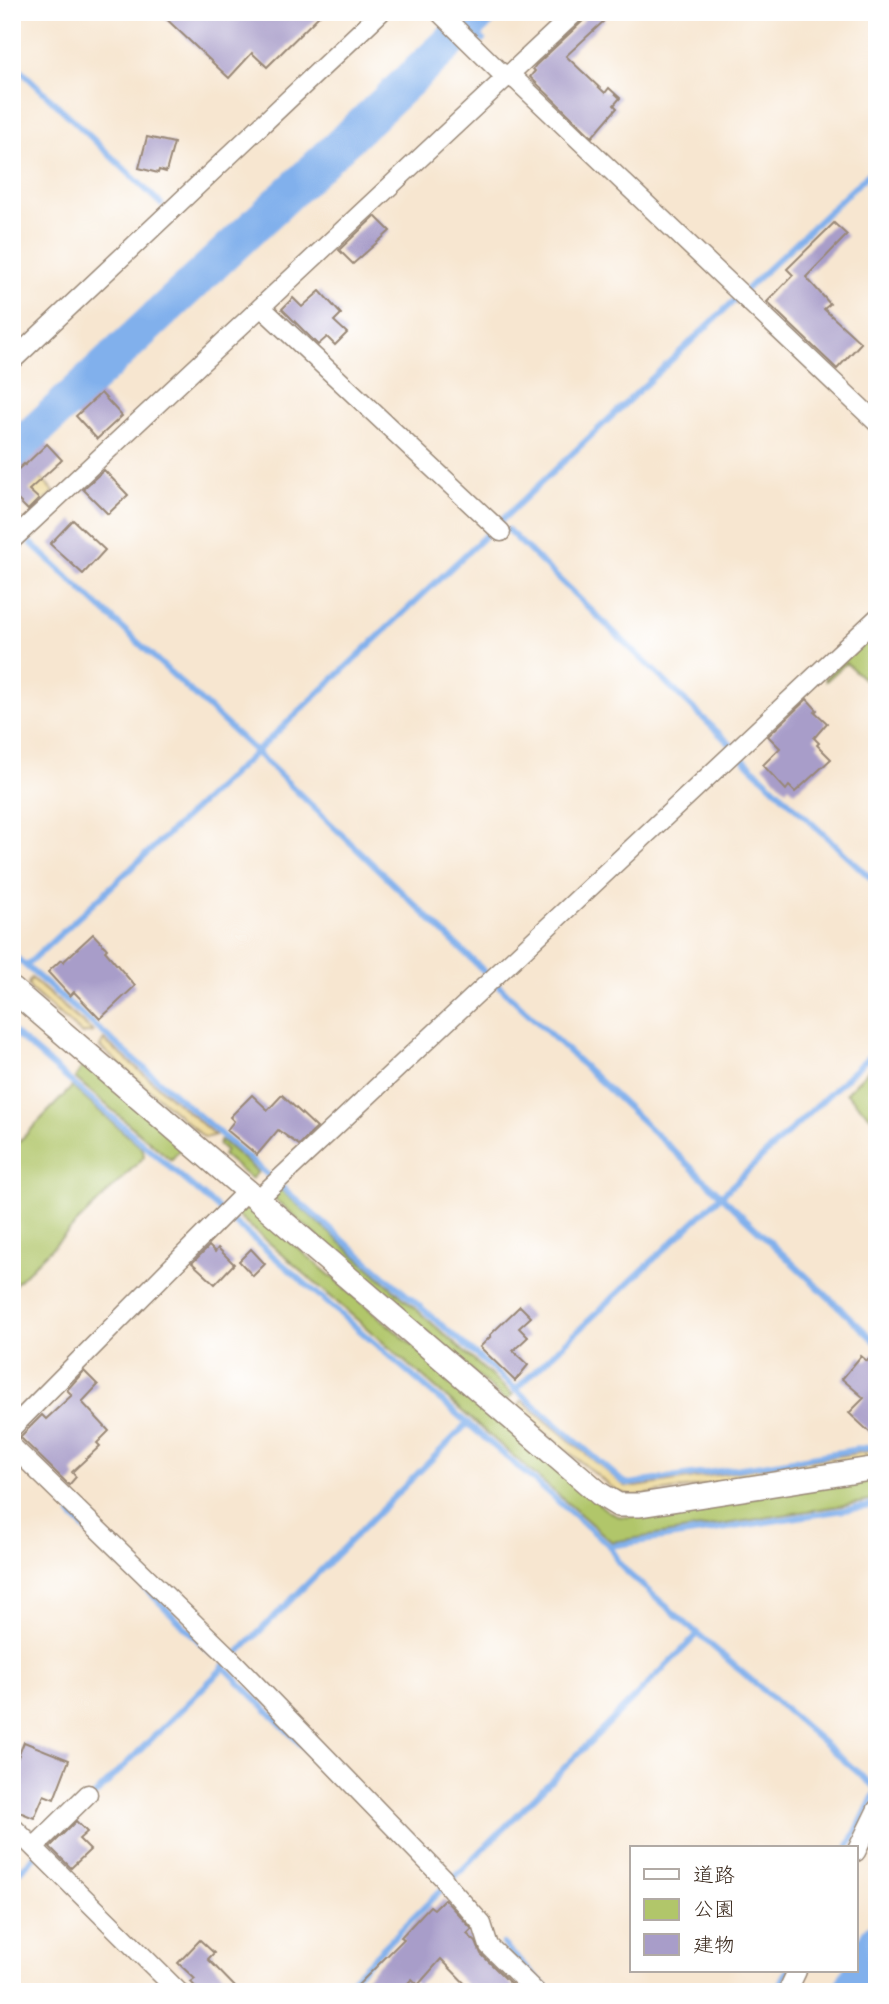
<svg xmlns="http://www.w3.org/2000/svg" width="889" height="2004" font-family="Dekko,'Klee One',sans-serif">
<style>
.green{fill:#b1c66a;stroke:#767844;stroke-width:2}
.sand{fill:#eeda9e;stroke:#94825e;stroke-width:2}
.lines{fill:none;stroke-linecap:round;stroke-linejoin:round}
.stream{stroke:#81b0ec;stroke-width:6}
.river{stroke:#81b0ec;stroke-width:35}
.building{fill:#a89dc9}
.minor-casing{stroke:#987;stroke-width:21}
.tertiary-casing{stroke:#987;stroke-width:26}
.minor{stroke:#fff;stroke-width:18}
.tertiary{stroke:#fff;stroke-width:23}
</style>
<rect width="100%" height="100%" fill="#fff"/>
<filter id="ink" filterUnits="userSpaceOnUse"><feTurbulence type="fractalNoise" baseFrequency=".0143" numOctaves="2"/><feDisplacementMap in="SourceGraphic" scale="14" xChannelSelector="R" yChannelSelector="G"/><feConvolveMatrix kernelMatrix="1 2 1 2 8 2 1 2 1" color-interpolation-filters="sRGB"/></filter>
<filter id="wash" filterUnits="userSpaceOnUse"><feTurbulence type="fractalNoise" baseFrequency=".00686" numOctaves="4" result="noise"/><feDisplacementMap in="SourceGraphic" scale="28" xChannelSelector="R" yChannelSelector="G"/><feGaussianBlur stdDeviation="1.57" result="paint"/><feColorMatrix in="noise" values="0 0 0 0 0 0 0 0 0 0 0 0 0 0 0 0 0 1.4 0 .05"/><feComposite in="paint" operator="in"/></filter>
<g filter="url(#wash)">
<rect width="100%" height="100%" fill="#f7e6d0"/>
<g class="green">
<polygon points="875,627 867,682 846,663 826,681 825,678"/>
<polygon points="877,1062 877,1123 846,1093"/>
<polygon points="84,1064 183,1146 171,1160 75,1078"/>
<polygon points="72,1087 143,1149 144,1157 12,1287 12,1149"/>
<polygon points="221,1140 258,1172 251,1179 223,1155 226,1151 218,1144"/>
<polygon points="280,1189 513,1395 506,1401 279,1203 274,1198 275,1193"/>
<polygon points="246,1204 605,1509 617,1516 628,1517 877,1477 877,1500 612,1542 236,1214"/>
</g>
<g class="sand">
<polygon points="25,460 54,492 32,512 12,491 12,472"/>
<polygon points="31,978 93,1032 82,1034 31,990 28,984"/>
<polygon points="104,1040 215,1135 205,1138 100,1047"/>
<polygon points="522,1401 625,1486 636,1487 877,1450 877,1459 635,1496 622,1493 610,1486 516,1409"/>
</g>
<g class="lines">
<g class="stream">
<polyline points="456,12 483,40"/>
<polyline points="12,62 161,204"/>
<polyline points="508,530 732,746"/>
<polyline points="31,543 256,752 488,975"/>
<polyline points="740,756 877,884"/>
<polyline points="12,954 622,1481 629,1484 769,1464 877,1446"/>
<polyline points="26,966 256,752 877,166"/>
<polyline points="497,984 877,1343"/>
<polyline points="12,1031 610,1546 877,1505"/>
<polyline points="515,1390 877,1049"/>
<polyline points="71,1515 212,1654"/>
<polyline points="610,1546 618,1562 629,1574 877,1789"/>
<polyline points="235,1656 468,1423"/>
<polyline points="223,1666 338,1782"/>
<polyline points="91,1799 225,1666"/>
<polyline points="848,1848 877,1789"/>
<polyline points="12,1878 35,1856"/>
<polyline points="453,1879 698,1634"/>
<polyline points="503,1944 551,1992"/>
<polyline points="339,1992 444,1887"/>
<polyline points="777,1992 787,1971"/>
</g>
<g class="river">
<polyline points="12,453 482,12"/>
<polyline points="850,1992 877,1940"/>
</g>
</g>
<g id="blocks">
<g class="building">
<polygon points="159,12 219,12 228,21 236,12 323,12 267,67 252,53 229,78"/>
<polygon points="587,12 597,12 605,20 566,56 605,93 609,88 620,98 614,105 617,108 592,137 530,77 535,71 533,69 536,65 584,20"/>
<polygon points="147,137 174,143 166,172 159,170 158,173 139,168"/>
<polygon points="375,216 390,231 353,264 339,250"/>
<polygon points="834,223 847,235 806,277 830,304 824,309 861,343 837,369 767,302 793,275 787,269"/>
<polygon points="320,291 341,314 334,321 347,333 335,345 327,337 318,345 282,309 293,298 302,307"/>
<polygon points="101,393 122,416 97,439 76,416"/>
<polygon points="47,444 62,460 29,490 39,499 28,510 18,500 12,505 12,472 14,473 24,464 25,465"/>
<polygon points="104,470 128,495 108,514 83,489"/>
<polygon points="73,520 105,550 83,574 50,544"/>
<polygon points="807,699 817,710 815,712 827,723 814,738 819,743 817,745 831,759 795,792 789,786 786,790 763,765 780,748 768,736"/>
<polygon points="93,934 107,949 105,951 135,986 100,1019 74,992 70,996 48,972 61,960 63,962"/>
<polygon points="252,1095 268,1110 282,1095 317,1128 299,1145 278,1130 257,1155 227,1130 234,1121 230,1117"/>
<polygon points="209,1246 215,1252 218,1248 234,1264 215,1284 192,1263"/>
<polygon points="251,1249 265,1264 253,1276 239,1261"/>
<polygon points="520,1306 531,1317 519,1328 528,1337 513,1351 528,1365 515,1381 480,1347 491,1336 490,1335"/>
<polygon points="877,1350 877,1439 849,1413 864,1398 842,1379 861,1356 867,1361"/>
<polygon points="84,1371 98,1385 82,1402 109,1431 97,1443 100,1446 72,1472 76,1477 69,1485 20,1437 42,1415 46,1419 72,1395 67,1390"/>
<polygon points="24,1742 69,1760 54,1799 44,1795 34,1818 12,1809 12,1772"/>
<polygon points="76,1821 87,1832 79,1839 90,1850 71,1868 50,1847"/>
<polygon points="444,1899 472,1929 467,1934 476,1942 481,1954 519,1992 473,1992 441,1959 418,1985 412,1979 399,1992 351,1992 404,1939 401,1937 430,1906 434,1909"/>
<polygon points="200,1940 214,1953 208,1959 240,1992 200,1992 191,1982 195,1979 178,1963"/>
</g>
</g>
</g>
<g filter="url(#ink)">
<use href="#blocks" fill-opacity="0" stroke="#987" stroke-width="2"/>
<g class="lines">
<defs>
<g id="minor">
<polyline points="439,12 499,71 517,81 877,423"/>
<polyline points="261,307 501,532"/>
<polyline points="12,361 381,12"/>
<polyline points="12,540 576,12"/>
<polyline points="258,1199 877,618"/>
<polyline points="12,1428 248,1190"/>
<polyline points="12,1446 227,1655 443,1878 449,1887 482,1924 489,1946 536,1992"/>
<polyline points="12,1826 179,1992"/>
<polyline points="34,1847 88,1794"/>
<polyline points="856,1852 877,1809"/>
<polyline points="787,1992 797,1971"/>
</g>
<polyline id="tertiary" points="12,989 600,1494 618,1505 640,1505 877,1468"/>
</defs>
<use href="#minor" class="minor-casing"/>
<use href="#tertiary" class="tertiary-casing"/>
<use href="#minor" class="minor"/>
<use href="#tertiary" class="tertiary"/>
</g>
</g>
<rect width="889" height="2004" fill="none" stroke="#fff" stroke-width="42"/>
<rect x="630" y="1846" width="228" height="126" fill="#ffffff" stroke="#b1aaa5" stroke-width="2"/>
<rect x="644" y="1869" width="35" height="10" fill="#ffffff" stroke="#b1aaa5" stroke-width="2"/>
<text x="693" y="1882" font-size="21" fill="#3b2a1e">道路</text>
<rect x="644" y="1899" width="35" height="21" fill="#b1c66a" stroke="#b1aaa5" stroke-width="2"/>
<text x="693" y="1916" font-size="21" fill="#3b2a1e">公園</text>
<rect x="644" y="1934" width="35" height="21" fill="#a89dc9" stroke="#b1aaa5" stroke-width="2"/>
<text x="693" y="1952" font-size="21" fill="#3b2a1e">建物</text>
</svg>
